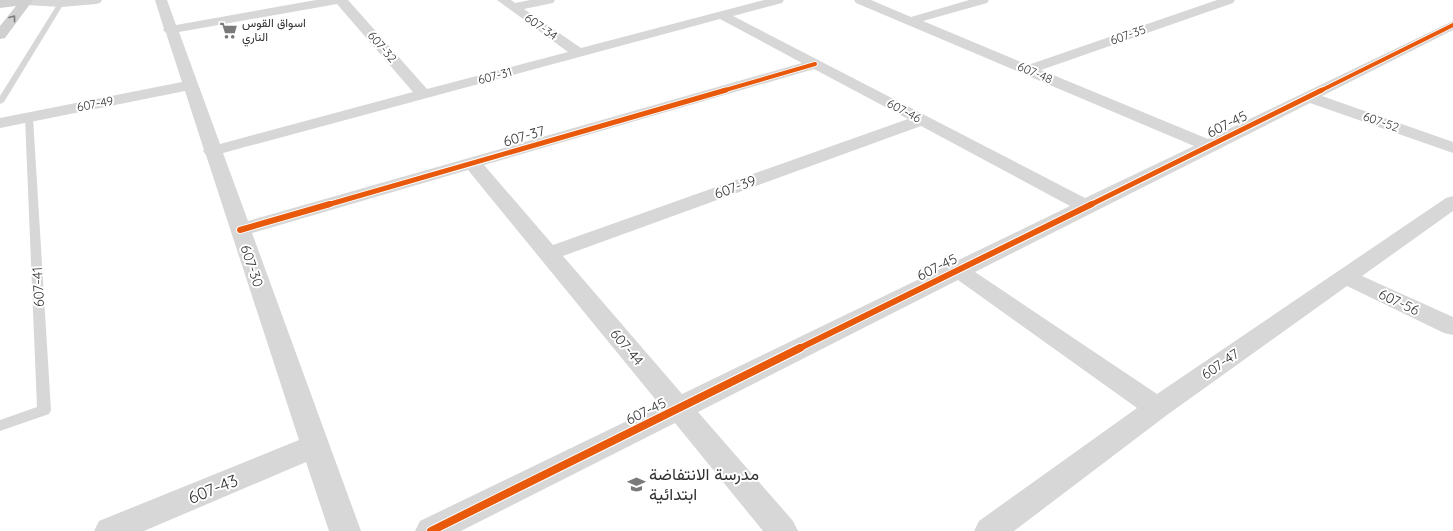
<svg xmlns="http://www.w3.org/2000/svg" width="1453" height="531" font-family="Quicksand,Vazirmatn,sans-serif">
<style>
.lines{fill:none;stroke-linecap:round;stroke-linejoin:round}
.service{fill:#d7d7d7;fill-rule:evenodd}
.minor{fill:#d7d7d7;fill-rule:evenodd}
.secondary{fill:#d0d0d0;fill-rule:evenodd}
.cycleway-far3-casing{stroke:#fff;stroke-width:5.5}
.cycleway-far2-casing{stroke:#fff;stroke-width:7}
.cycleway-far1-casing{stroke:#fff;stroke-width:8}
.cycleway-casing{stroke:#fff;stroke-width:10}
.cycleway-far3{stroke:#e8590c;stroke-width:4}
.cycleway-far2{stroke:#e8590c;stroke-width:5}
.cycleway-far1{stroke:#e8590c;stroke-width:6}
.cycleway{stroke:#e8590c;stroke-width:8}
.oneway{stroke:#7a7a7a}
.labels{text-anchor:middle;stroke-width:4;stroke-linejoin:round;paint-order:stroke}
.far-poi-label{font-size:12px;fill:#333;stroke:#fff;text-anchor:start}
.far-street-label{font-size:12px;fill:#333;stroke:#fff}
.street-label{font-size:14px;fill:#333;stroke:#fff}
.near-poi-label{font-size:17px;fill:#333;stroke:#fff;text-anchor:start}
.near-street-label{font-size:17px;fill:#333;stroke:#fff}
</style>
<rect width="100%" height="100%" fill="#fff"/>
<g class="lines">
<g class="service">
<polygon points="60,0 66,0 4,102 0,104 0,96"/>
<polygon points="26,116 32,116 33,118 51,410 49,414 0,431 0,420 37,407 25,118"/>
</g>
<g class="minor">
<polygon points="20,0 102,0 100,3 96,4 61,7 26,5 22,4"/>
<path d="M155 0H167L176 25 316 0H348L427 89 568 52 497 0H511L515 3 530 0H555L553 3 524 9 581 48 764 0H784L782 3 733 16 1085 198 1194 146 856 3 854 0H871L911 17 969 0H989L987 3 923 21 1028 65 1217 0H1235L1233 3 1041 70 1208 139 1453 21V30L1322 96 1453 142V153L1310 103 975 272 1157 394 1446 198 1453 196V211L1362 276 1453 317V335L1444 333 1347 286 1167 415 1014 531H974L979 521 1137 408 958 280 698 412 793 521 798 531H763L675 423 461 531H415L420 521 660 405 468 170 252 233 361 531H329L306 462 144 531H94L99 521 299 440 206 155 203 151 204 150 185 91 0 128V118L182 82 166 33 163 30 164 29ZM337 4 413 92 220 144 179 32ZM720 19 802 63 248 221 223 153ZM814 69 908 119 553 245 484 165ZM921 126 1070 206 682 394 563 256Z"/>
</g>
<polygon class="secondary" points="0,0 33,0 5,38 0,39 0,26 16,6 0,8"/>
<defs>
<g id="cycleway-far3">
<polyline points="722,91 815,64"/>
<polyline points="1320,91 1453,25"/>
</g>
<g id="cycleway-far2">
<polyline points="327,205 726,90"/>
<polyline points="1090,205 1322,90"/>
</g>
<g id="cycleway-far1">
<polyline points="240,230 330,204"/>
<polyline points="798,349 1092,204"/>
</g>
<polyline id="cycleway" points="431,531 800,348"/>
</defs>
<use href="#cycleway-far3" class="cycleway-far3-casing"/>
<use href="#cycleway-far2" class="cycleway-far2-casing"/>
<use href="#cycleway-far1" class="cycleway-far1-casing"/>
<use href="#cycleway" class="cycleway-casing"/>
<use href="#cycleway-far3" class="cycleway-far3"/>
<use href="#cycleway-far2" class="cycleway-far2"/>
<use href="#cycleway-far1" class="cycleway-far1"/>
<use href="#cycleway" class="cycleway"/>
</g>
<defs><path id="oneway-chevron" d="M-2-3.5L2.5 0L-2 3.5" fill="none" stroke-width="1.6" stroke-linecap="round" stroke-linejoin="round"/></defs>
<use class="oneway" href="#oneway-chevron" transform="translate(13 18) rotate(-53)"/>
<defs>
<symbol id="supermarket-bare" viewBox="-9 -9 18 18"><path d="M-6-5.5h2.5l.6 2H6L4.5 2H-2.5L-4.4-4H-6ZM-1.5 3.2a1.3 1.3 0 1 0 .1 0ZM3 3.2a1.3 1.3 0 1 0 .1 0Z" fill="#7a7a7a" stroke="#fff" stroke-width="2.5" paint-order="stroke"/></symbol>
<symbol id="school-bare" viewBox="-9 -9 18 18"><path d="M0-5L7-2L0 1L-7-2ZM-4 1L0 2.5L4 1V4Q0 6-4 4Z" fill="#7a7a7a" stroke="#fff" stroke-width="2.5" paint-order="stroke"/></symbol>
</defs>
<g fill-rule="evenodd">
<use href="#supermarket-bare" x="216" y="18" width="25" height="25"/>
<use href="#school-bare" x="624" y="472" width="25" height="25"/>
</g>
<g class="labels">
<g class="far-poi-label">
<text x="242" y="27">اسواق القوس<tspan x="242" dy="14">الناري</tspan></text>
</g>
<g class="far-street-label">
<text transform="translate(541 27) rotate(35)" y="4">607-34</text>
<text transform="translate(1128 35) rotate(-19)" y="4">607-35</text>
<text transform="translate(382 47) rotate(49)" y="4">607-32</text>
<text transform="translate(1035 73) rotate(23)" y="4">607-48</text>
<text transform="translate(495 76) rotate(-15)" y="4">607-31</text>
<text transform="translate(95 104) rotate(-11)" y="4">607-49</text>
<text transform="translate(904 111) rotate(28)" y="4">607-46</text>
<text transform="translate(1381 122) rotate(19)" y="4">607-52</text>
</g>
<g class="street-label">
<text transform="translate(1227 124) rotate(-26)" y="5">607-45</text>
<text transform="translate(524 136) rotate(-16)" y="5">607-37</text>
<text transform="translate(735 187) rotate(-20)" y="5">607-39</text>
<text transform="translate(252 266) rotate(71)" y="5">607-30</text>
<text transform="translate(937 267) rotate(-26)" y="5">607-45</text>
<text transform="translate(38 287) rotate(-93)" y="5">607-41</text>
<text transform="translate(1399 302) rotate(25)" y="5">607-56</text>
<text transform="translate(627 347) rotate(50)" y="5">607-44</text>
<text transform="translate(1220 364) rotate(-35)" y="5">607-47</text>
<text transform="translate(646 411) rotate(-26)" y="5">607-45</text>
</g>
<g class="near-poi-label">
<text x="649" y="480">مدرسة الانتفاضة<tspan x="649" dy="20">ابتدائية</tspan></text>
</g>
<g class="near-street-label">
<text transform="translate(213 489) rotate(-22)" y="6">607-43</text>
</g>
</g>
</svg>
